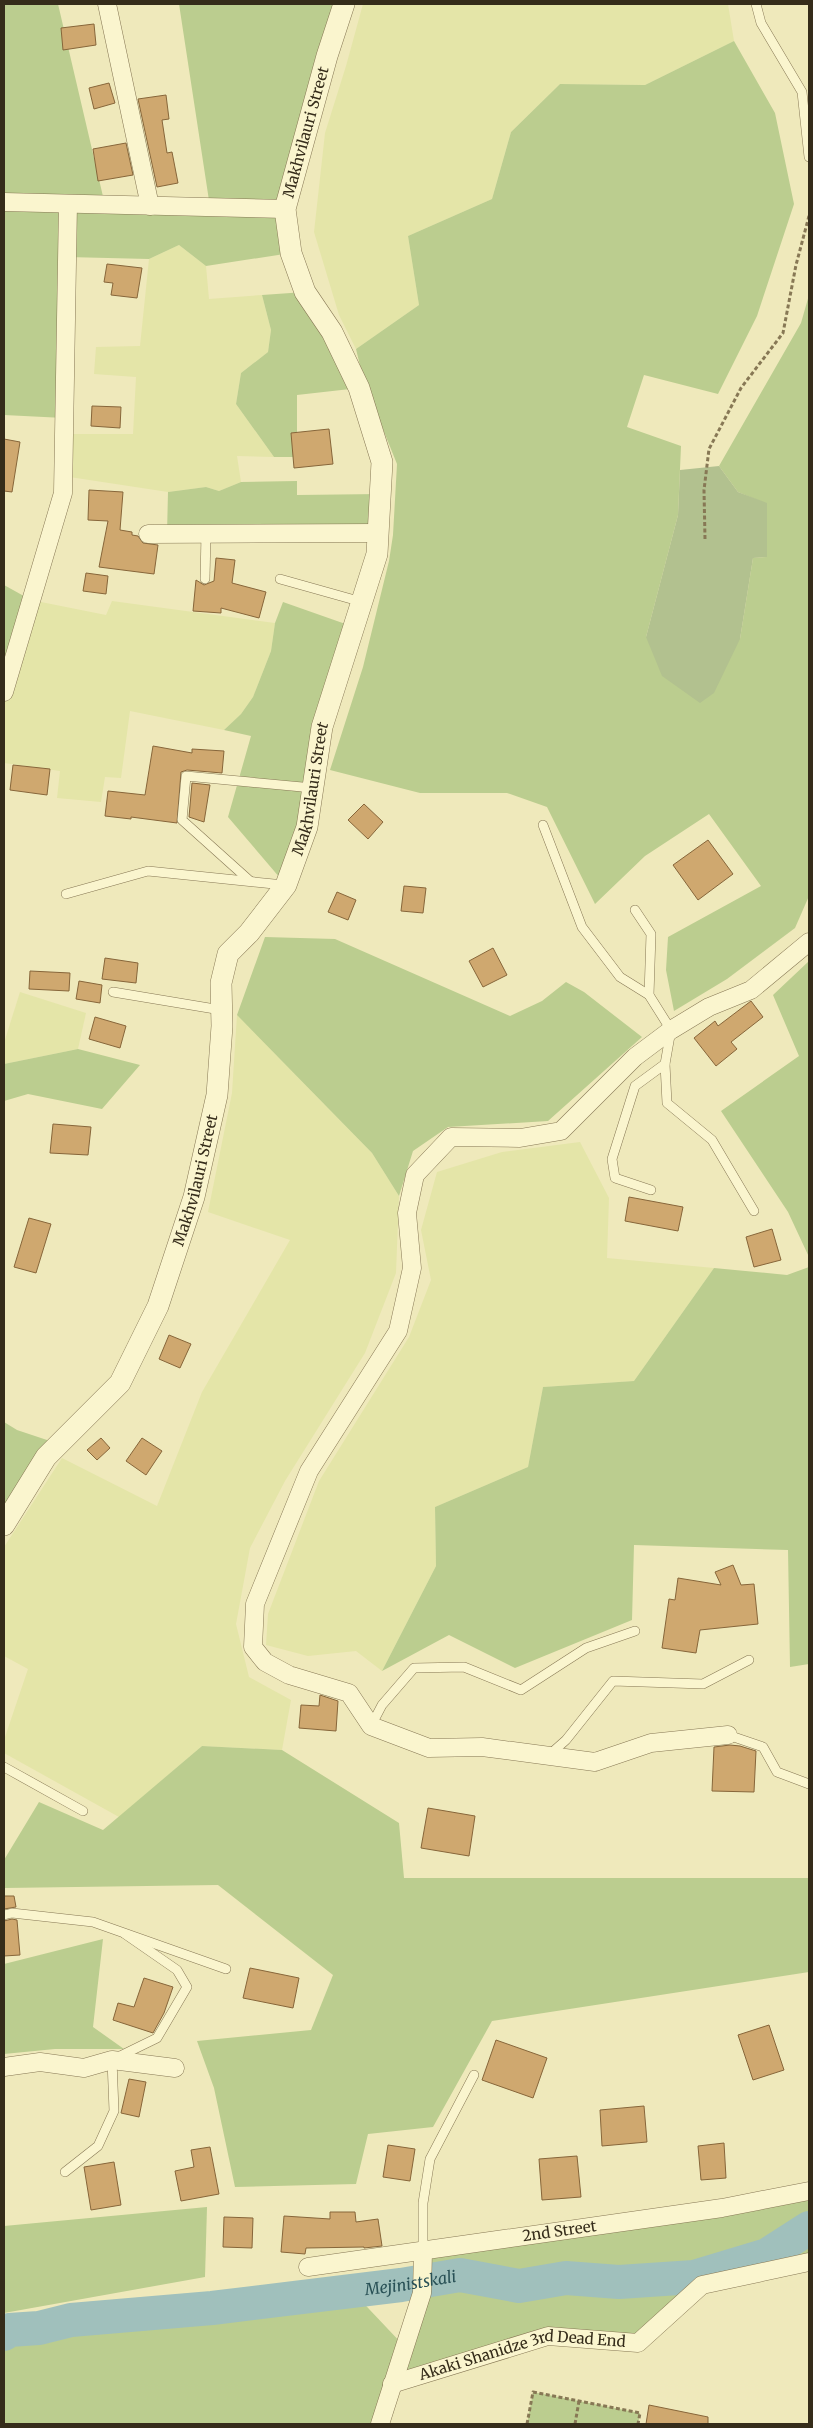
<svg xmlns="http://www.w3.org/2000/svg" width="813" height="2428" font-family="Merriweather,serif">
<style>
.farmland{fill:#e4e5a8}
.green{fill:#bbcd8f}
.cemetery{fill:#b2c18f}
.lines{fill:none;stroke-linecap:round;stroke-linejoin:round}
.river{stroke:#a0c0bc;stroke-width:34}
.building{fill:#cfa86f;stroke:#87663a}
.service-casing{stroke:#877855;stroke-width:10}
.minor-casing{stroke:#877855;stroke-width:19}
.tertiary-casing{stroke:#877855;stroke-width:22}
.path{stroke:#877855;stroke-width:3;stroke-dasharray:4 2.5;stroke-linecap:butt}
.service{stroke:#faf5ce;stroke-width:9}
.minor{stroke:#faf5ce;stroke-width:18}
.tertiary{stroke:#faf5ce;stroke-width:21}
.labels{text-anchor:middle;stroke-width:4;stroke-linejoin:round;paint-order:stroke}
.street-label{font-size:15px;fill:#352c1a;stroke:#f6f2cb}
.water-label{font-size:16px;font-style:italic;fill:#295156;stroke:#f6f2cb}
</style>
<rect width="100%" height="100%" fill="#efe9bb"/>
<g class="farmland">
<polygon points="363,4 728,4 734,41 645,85 560,84 511,132 492,199 408,236 419,305 356,349 339,315 314,232 325,133 346,66"/>
<polygon points="179,245 206,266 209,299 262,295 271,330 268,352 241,373 236,404 274,457 237,456 241,482 219,491 206,487 168,492 63,476 64,434 133,434 136,377 94,374 96,347 140,346 149,259"/>
<polygon points="31,600 106,615 112,601 275,623 271,651 253,697 241,714 224,730 130,711 121,778 105,777 101,802 57,798 60,771 4,763 4,692"/>
<polygon points="20,992 86,1013 78,1049 4,1064 4,1043"/>
<polygon points="237,1015 372,1153 399,1196 396,1273 365,1353 285,1481 250,1548 236,1624 249,1677 291,1700 282,1750 202,1746 119,1817 4,1753 4,1740 28,1669 4,1656 4,1547 62,1458 157,1506 202,1392 290,1240 208,1212 232,1093"/>
<polygon points="580,1142 609,1198 607,1258 714,1268 634,1381 543,1387 528,1467 435,1507 436,1566 382,1671 356,1651 308,1656 266,1645 268,1614 319,1481 409,1337 431,1280 421,1230 437,1172 502,1152"/>
</g>
<g class="green">
<polygon points="4,4 58,4 105,205 210,207 179,4 344,4 285,209 291,253 206,266 179,245 149,259 67,257 64,418 4,415"/>
<polygon points="734,41 775,113 794,204 757,316 718,394 644,375 627,427 681,446 678,515 646,637 740,639 753,558 767,557 767,504 738,492 719,466 801,323 809,295 809,896 795,928 727,979 674,1011 666,970 668,937 761,886 709,814 645,856 595,904 547,807 507,793 420,793 330,770 363,667 389,561 393,535 397,464 364,382 356,349 419,305 408,236 492,199 511,132 560,84 645,85"/>
<polygon points="305,292 359,388 297,395 297,457 274,457 236,404 241,373 268,352 271,330 262,295"/>
<polygon points="297,481 297,495 380,494 378,533 167,534 168,492 206,487 219,491 241,482"/>
<polygon points="4,585 31,600 4,692"/>
<polygon points="283,602 354,627 286,885 228,817 251,736 224,730 241,714 253,697 271,651 275,623"/>
<polygon points="265,937 335,939 510,1016 542,1001 566,982 584,992 642,1037 548,1121 448,1127 413,1151 399,1196 372,1153 237,1015"/>
<polygon points="809,961 809,1257 788,1212 721,1111 799,1056 773,995"/>
<polygon points="78,1049 140,1065 102,1109 28,1094 4,1101 4,1064"/>
<polygon points="809,1267 809,1664 790,1667 788,1550 634,1545 632,1620 515,1668 449,1635 382,1671 436,1566 435,1507 528,1467 543,1387 634,1381 714,1268 787,1275"/>
<polygon points="4,1422 17,1430 59,1444 4,1525"/>
<polygon points="202,1746 282,1750 399,1823 404,1878 809,1878 809,1972 492,2021 433,2127 368,2134 356,2184 235,2187 214,2088 197,2041 311,2030 333,1975 218,1885 4,1888 4,1860 39,1802 103,1830"/>
<polygon points="103,1939 93,2027 124,2049 55,2049 4,2054 4,1964"/>
<polygon points="809,2191 809,2262 707,2284 645,2339 548,2336 392,2384 380,2424 4,2424 4,2334 9,2330 39,2328 71,2320 212,2308 352,2291 404,2346 423,2260"/>
<polygon points="207,2207 205,2277 4,2313 4,2226"/>
<polygon points="533,2392 640,2413 638,2424 527,2424"/>
</g>
<polygon class="cemetery" points="719,466 738,492 767,503 767,557 753,558 740,639 714,693 700,703 662,676 646,637 678,515 680,470"/>
<g class="lines">
<path class="river" id="s1" d="M4 2334 9 2330 39 2328 71 2320 212 2308 401 2285 460 2275 519 2286 566 2278 619 2282 694 2277 767 2255 809 2228"/>
</g>
<g class="building">
<polygon points="94,24 96,45 63,50 61,28"/>
<polygon points="109,83 115,103 94,109 89,88"/>
<polygon points="166,95 169,119 162,120 167,153 172,152 178,183 157,187 138,99"/>
<polygon points="126,143 133,175 98,181 93,149"/>
<polygon points="107,264 142,268 137,298 111,295 113,283 104,282"/>
<polygon points="92,406 121,407 120,428 91,426"/>
<polygon points="329,429 333,464 294,468 291,433"/>
<polygon points="4,439 20,442 12,492 4,491"/>
<polygon points="89,490 123,492 120,530 132,532 132,535 138,536 143,543 158,545 154,574 99,567 108,521 88,520"/>
<polygon points="216,558 235,560 232,583 266,592 259,618 221,608 221,613 193,611 196,580 204,585 214,581"/>
<polygon points="86,573 108,576 106,594 83,591"/>
<polygon points="153,746 192,753 192,749 224,751 222,773 187,770 181,772 177,823 131,817 131,819 105,816 108,791 145,795"/>
<polygon points="13,765 50,769 47,795 10,790"/>
<polygon points="192,783 210,785 204,822 189,817"/>
<polygon points="364,804 383,822 368,839 348,820"/>
<polygon points="708,840 733,874 698,900 673,865"/>
<polygon points="404,886 426,888 423,913 401,911"/>
<polygon points="337,892 356,900 348,920 328,912"/>
<polygon points="493,948 507,975 483,987 469,961"/>
<polygon points="105,958 138,963 136,983 102,979"/>
<polygon points="30,971 70,973 69,991 29,989"/>
<polygon points="79,981 102,985 100,1003 76,999"/>
<polygon points="751,1001 763,1017 731,1042 737,1049 716,1066 694,1038 715,1021 718,1026"/>
<polygon points="95,1017 126,1026 120,1048 89,1039"/>
<polygon points="53,1124 91,1127 88,1155 50,1153"/>
<polygon points="629,1197 683,1207 678,1231 625,1221"/>
<polygon points="29,1218 51,1224 36,1273 14,1267"/>
<polygon points="772,1229 781,1260 754,1267 746,1237"/>
<polygon points="169,1335 191,1344 180,1368 159,1359"/>
<polygon points="101,1438 110,1448 97,1460 87,1450"/>
<polygon points="142,1438 162,1451 146,1475 126,1461"/>
<polygon points="733,1565 741,1585 754,1584 758,1624 700,1630 696,1653 662,1648 669,1599 675,1600 678,1578 721,1585 715,1572"/>
<polygon points="320,1695 338,1701 336,1731 299,1728 301,1705 319,1706"/>
<polygon points="730,1745 740,1746 756,1751 754,1792 712,1791 714,1747"/>
<polygon points="428,1808 475,1816 469,1856 421,1848"/>
<polygon points="4,1896 14,1896 16,1907 4,1909"/>
<polygon points="12,1919 17,1920 20,1955 4,1956 4,1921"/>
<polygon points="250,1968 299,1978 293,2008 243,1998"/>
<polygon points="144,1978 173,1987 164,2013 153,2033 113,2020 118,2003 134,2007"/>
<polygon points="769,2025 784,2070 753,2080 738,2035"/>
<polygon points="496,2040 547,2058 533,2098 482,2080"/>
<polygon points="129,2079 146,2082 139,2117 121,2113"/>
<polygon points="644,2106 647,2142 602,2146 600,2110"/>
<polygon points="724,2143 726,2178 701,2180 698,2146"/>
<polygon points="388,2145 415,2149 410,2181 383,2177"/>
<polygon points="210,2147 219,2194 181,2201 175,2171 194,2167 191,2150"/>
<polygon points="577,2156 581,2197 542,2200 539,2159"/>
<polygon points="114,2162 121,2205 91,2210 84,2167"/>
<polygon points="330,2212 355,2212 356,2222 378,2219 382,2246 364,2248 364,2247 306,2248 305,2254 281,2252 284,2216 330,2219"/>
<polygon points="224,2217 253,2218 252,2248 223,2247"/>
<polygon points="649,2405 708,2417 708,2424 646,2424"/>
</g>
<g class="lines">
<defs>
<g id="service">
<polyline points="756,4 761,23 802,92 809,157"/>
<polyline points="205,579 206,534"/>
<polyline points="280,579 362,602"/>
<polyline points="543,825 582,927 620,977 649,995"/>
<polyline points="250,881 182,820 186,776 313,788"/>
<polyline points="66,894 148,871 284,885"/>
<polyline points="635,910 651,934 649,995 671,1030 665,1064 667,1103 712,1140 754,1211"/>
<polyline points="113,992 221,1010"/>
<polyline points="651,1190 615,1178 612,1159 635,1086 665,1064"/>
<polyline points="371,1726 382,1705 414,1668 464,1667 521,1690 586,1648 635,1631"/>
<polyline points="728,1735 763,1747 777,1772 809,1784"/>
<polyline points="548,1756 566,1740 613,1681 703,1684 749,1660"/>
<polyline points="4,1767 83,1811"/>
<polyline points="4,1915 12,1913 93,1922 226,1969"/>
<polyline points="65,2172 98,2146 114,2111 112,2060 157,2038 187,1987 177,1970 125,1934"/>
<polyline points="423,2251 423,2203 430,2159 474,2075"/>
</g>
<g id="minor">
<polyline points="107,4 150,206"/>
<polyline points="4,202 285,209"/>
<polyline points="148,534 378,533"/>
<polyline points="4,692 63,493 68,204"/>
<polyline points="728,1735 651,1743 595,1762 482,1747 429,1748 371,1726 349,1693 289,1675 265,1662 253,1647 255,1604 309,1471 398,1331 412,1268 407,1213 415,1175 451,1137 520,1138 561,1131 635,1057 671,1030 709,1007 751,990 809,942"/>
<polyline points="4,2067 40,2062 84,2068 112,2060 175,2068"/>
<path id="s2" d="M308 2267 722 2208 809 2191"/>
<path id="s3" d="M392 2384 548 2336 638 2343 702 2285 809 2262"/>
<polyline points="380,2424 422,2293 423,2251"/>
</g>
<g id="tertiary">
<path id="s4" d="M4 1525 46 1457 120 1383 158 1306 194 1197 217 1095 222 1026 221 983 228 954 249 933 286 885 307 827 322 727 377 554 382 462 359 388 332 332 305 292 291 253 285 209 327 56 344 4"/>
</g>
</defs>
<use href="#service" class="service-casing"/>
<use href="#minor" class="minor-casing"/>
<use href="#tertiary" class="tertiary-casing"/>
<g class="path">
<polyline points="705,539 704,490 709,449 741,388 783,333 796,265 809,216"/>
<polyline points="527,2424 533,2392 640,2413 638,2424"/>
<polyline points="575,2424 579,2401"/>
</g>
<use href="#service" class="service"/>
<use href="#minor" class="minor"/>
<use href="#tertiary" class="tertiary"/>
</g>
<g class="labels">
<g class="street-label">
<text dy="5" stroke="none"><textPath href="#s4" startOffset="1512">Makhvilauri Street</textPath></text>
<text dy="5" stroke="none"><textPath href="#s4" startOffset="822">Makhvilauri Street</textPath></text>
<text dy="5" stroke="none"><textPath href="#s4" startOffset="402">Makhvilauri Street</textPath></text>
<text dy="5" stroke="none"><textPath href="#s2" startOffset="254">2nd Street</textPath></text>
<text dy="5" stroke="none"><textPath href="#s3" startOffset="135">Akaki Shanidze 3rd Dead End</textPath></text>
</g>
<g class="water-label">
<text dy="6" stroke="none"><textPath href="#s1" startOffset="411">Mejinistskali</textPath></text>
</g>
</g>
<rect width="813" height="2428" fill="none" stroke="#352c1a" stroke-width="10"/>
</svg>
